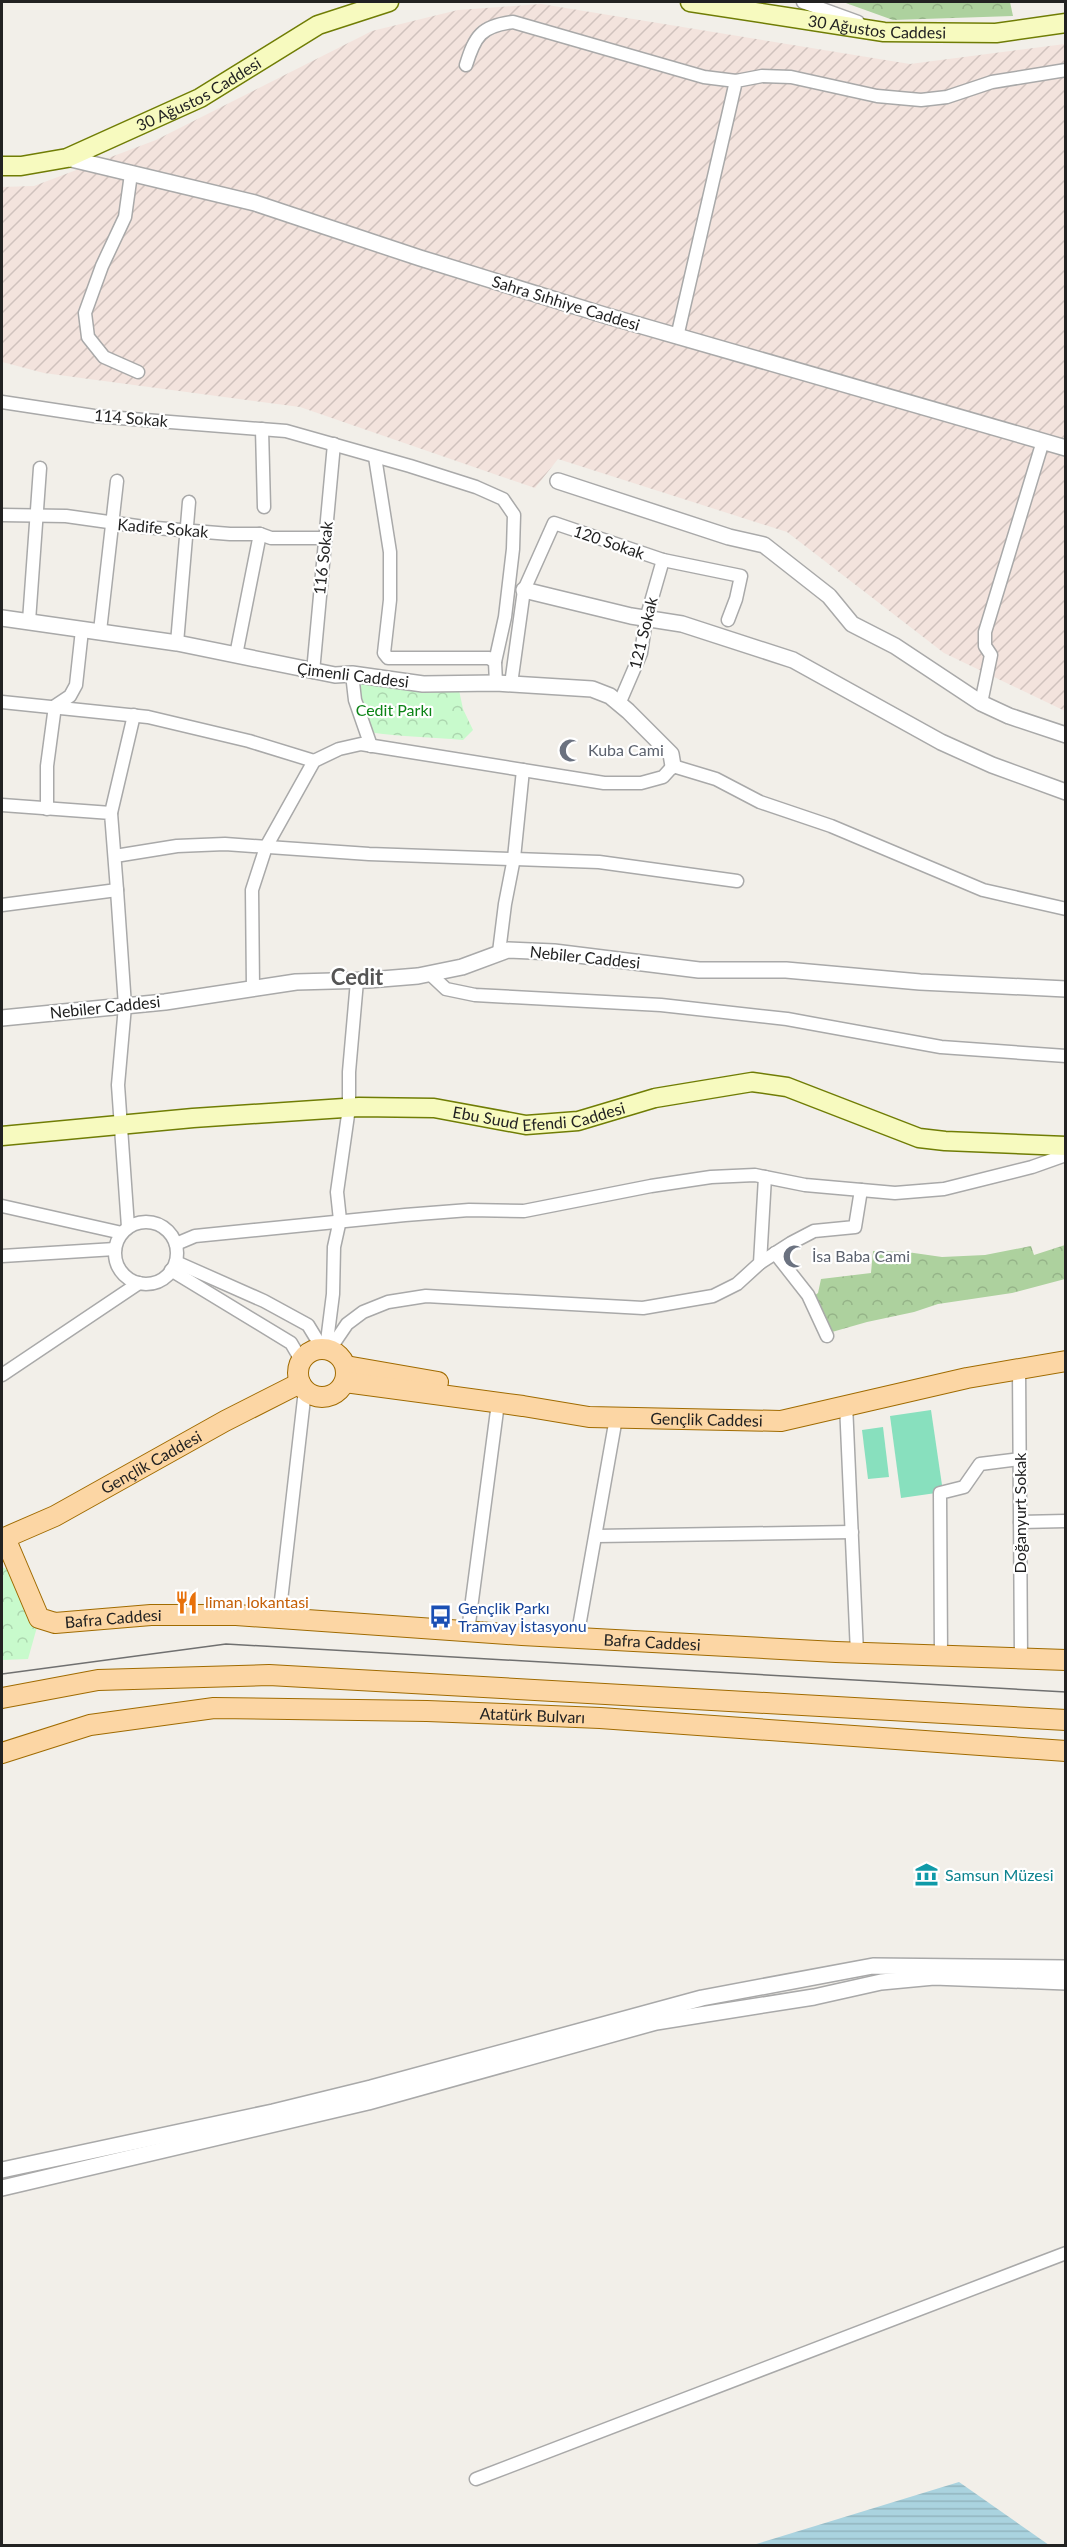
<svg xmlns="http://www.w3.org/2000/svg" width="1067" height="2547" font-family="Lato,sans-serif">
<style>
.military{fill:url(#military-furrows)}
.forest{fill:url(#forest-crowns)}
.park{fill:url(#park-crowns)}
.pitch{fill:#88e0be}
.water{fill:url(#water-rules)}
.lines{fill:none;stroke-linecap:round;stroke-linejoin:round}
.minor-casing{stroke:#a9a9a9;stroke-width:15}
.tertiary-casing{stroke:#a9a9a9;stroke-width:18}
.secondary-casing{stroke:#707d05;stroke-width:21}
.primary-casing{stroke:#a06b00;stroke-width:22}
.minor{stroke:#fff;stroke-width:12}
.tertiary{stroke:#fff;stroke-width:15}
.secondary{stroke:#f7fabf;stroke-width:18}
.primary{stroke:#fcd6a4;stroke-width:20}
.tram{stroke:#707070;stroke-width:1.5}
.labels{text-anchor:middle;stroke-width:4.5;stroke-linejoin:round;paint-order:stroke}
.street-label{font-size:16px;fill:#222;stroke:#fff}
.park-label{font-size:16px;fill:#0c8416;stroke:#fff}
.worship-label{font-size:16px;fill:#5b616d;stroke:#fff;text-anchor:start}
.food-label{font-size:16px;fill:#c56008;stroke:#fff;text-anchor:start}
.transit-label{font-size:16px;fill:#164399;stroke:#fff;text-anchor:start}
.culture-label{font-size:16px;fill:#0d838f;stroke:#fff;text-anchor:start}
.district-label{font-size:22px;font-weight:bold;fill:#555;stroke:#fff}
</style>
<defs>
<pattern id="military-furrows" width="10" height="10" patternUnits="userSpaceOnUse" patternTransform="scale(1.5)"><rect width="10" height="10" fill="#f3e3dd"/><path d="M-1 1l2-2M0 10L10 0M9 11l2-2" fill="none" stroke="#d0c2bd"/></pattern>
<pattern id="forest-crowns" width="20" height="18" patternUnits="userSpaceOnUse" patternTransform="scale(1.5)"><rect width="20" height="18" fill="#add19e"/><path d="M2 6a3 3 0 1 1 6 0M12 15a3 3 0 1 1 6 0" fill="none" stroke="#95b388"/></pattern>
<pattern id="park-crowns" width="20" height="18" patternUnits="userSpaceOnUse" patternTransform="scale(1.5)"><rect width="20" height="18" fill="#c8facc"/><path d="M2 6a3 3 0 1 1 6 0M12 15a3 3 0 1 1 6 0" fill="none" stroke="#acd6af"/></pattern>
<pattern id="water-rules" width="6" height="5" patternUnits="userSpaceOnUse" patternTransform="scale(1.5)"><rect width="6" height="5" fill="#aad3df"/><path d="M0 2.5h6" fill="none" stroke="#92b5bf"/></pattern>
</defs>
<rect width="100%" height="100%" fill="#f2efe9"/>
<polygon class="military" points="541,4 910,64 1065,44 1065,711 944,653 787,532 558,459 535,488 300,407 44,373 2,362 2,187 34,186 156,140 372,31 458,10"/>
<g class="forest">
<polygon points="843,2 1010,2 1013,16 893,20"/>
<polygon points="1065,1245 1065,1279 1012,1293 938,1304 914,1312 867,1322 832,1332 814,1296 818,1293 821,1279 871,1273 873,1251 907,1252 942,1257 985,1255 1031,1246 1034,1255"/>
</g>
<g class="park">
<path d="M356 682 459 690 463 709 473 730 463 740C432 737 401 737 369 732Z"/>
<polygon points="2,1567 9,1570 37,1627 28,1659 2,1660"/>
</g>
<g class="pitch">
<polygon points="931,1410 943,1492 901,1498 890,1416"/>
<polygon points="883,1427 889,1477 868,1479 862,1430"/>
</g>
<polygon class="water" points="959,2482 1049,2545 753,2545"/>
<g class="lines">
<defs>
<g id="minor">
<polyline points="803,2 858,22"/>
<path d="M466 65C475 36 481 26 513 22L704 77 736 81"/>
<polyline points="131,174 125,217 102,266 85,313 88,337 104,357 138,372"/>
<polyline points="677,337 736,81 762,76 791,77 877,96 921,100 947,97 992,82 1066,70"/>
<polyline points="2,402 94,416 286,431 410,466 476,487 503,499 514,515 513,549 505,617 495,662"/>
<polyline points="262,429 264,507"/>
<polyline points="375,457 390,552 390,600 384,653 388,658 489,658 495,662 496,683"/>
<polyline points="2,515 66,516 144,527 230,534 260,534 271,538 325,538"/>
<polyline points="29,621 40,468"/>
<polyline points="100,631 117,481"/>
<polyline points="177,643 189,502"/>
<polyline points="236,655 260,534"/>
<polyline points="313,672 334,444"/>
<polyline points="352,674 355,700 371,746"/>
<polyline points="511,684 524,590 554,523 663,560 741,576 736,599 728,620"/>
<polyline points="2,702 148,717 249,741 314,761"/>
<polyline points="981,703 991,655 985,646 985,632 1043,441"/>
<polyline points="619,704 641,653 646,619 663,560"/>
<polyline points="2,805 111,813 117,890 2,905"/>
<polyline points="47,809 47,766 55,706 70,696 76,685 82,630"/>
<polyline points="111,813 134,715"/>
<polyline points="115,856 177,846 225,844 369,854 599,862 737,881"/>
<polyline points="117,890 125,1006 118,1085 128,1227"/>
<polyline points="499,952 505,904 514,858 523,770"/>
<polyline points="430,974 446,989 475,995 661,1005 787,1019 941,1047 1066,1056"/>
<polyline points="253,988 252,890 266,847 314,761 339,749 361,744 604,783 641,783 663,777 673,766 716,779 760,802 831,826 983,890 1066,909"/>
<polyline points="2,1206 122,1233"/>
<circle cx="146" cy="1253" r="31"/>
<polyline points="176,1244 195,1236 405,1215 469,1210 524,1211 651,1186 711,1177 755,1175 805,1185 895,1193 944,1189 1032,1167 1066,1155"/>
<polyline points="775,1253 808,1295 827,1336"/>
<polyline points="2,1256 115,1249"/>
<polyline points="176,1262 264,1301 308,1325 322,1348"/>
<polyline points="760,1263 791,1243 814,1231 855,1227 861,1190"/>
<polyline points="171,1270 291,1343 301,1360"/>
<polyline points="326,1349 333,1294 334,1247 340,1220 337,1192 349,1108 349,1072 357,981"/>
<polyline points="330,1349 347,1324 363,1312 388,1302 426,1296 643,1308 713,1296 737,1284 760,1263 765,1177"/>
<polyline points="1019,1368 1021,1658"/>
<polyline points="2,1375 139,1283"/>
<polyline points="846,1404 857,1653"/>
<polyline points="1020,1522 1066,1521"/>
<polyline points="596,1536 852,1532"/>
<polyline points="279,1618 305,1390"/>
<polyline points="468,1631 498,1403"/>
<polyline points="577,1638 616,1418"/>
<polyline points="941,1655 940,1493 964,1487 980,1464 1020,1459"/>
<polyline points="476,2479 1066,2253"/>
</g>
<g id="tertiary">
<polyline points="67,158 255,203 420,258 604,315 1066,448"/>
<polyline points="558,481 729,537 764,545 829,596 852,624 895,646 981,703 1009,716 1066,735"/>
<polyline points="524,590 631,616 682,624 793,660 941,742 992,765 1066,792"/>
<polyline points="2,618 177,643 335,675 352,674 423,684 496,683 592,689 610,696 628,711 671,754 673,766"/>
<polyline points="2,1018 165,1002 296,982 369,980 418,976 462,967 508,950 554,952 699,970 786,970 920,982 1066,989"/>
<polyline points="2,2170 273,2112 371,2088 702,1998 873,1966 1066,1968"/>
<polyline points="2,2188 368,2102 656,2022 814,1997 881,1982 934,1977 1066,1982"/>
</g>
<g id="secondary">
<path id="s1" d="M690 2 884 32 996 33 1066 23"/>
<path id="s2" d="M2 166H21L67 158 200 98 318 25 389 2"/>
<path id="s3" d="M2 1136 193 1118 359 1107 434 1108 526 1125 578 1121 655 1098 752 1082 787 1087 919 1138 945 1141 1066 1146"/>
</g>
<g id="primary">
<circle cx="322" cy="1373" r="24"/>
<polyline points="346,1366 438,1382"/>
<path id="s4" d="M345 1382 523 1406 589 1417 781 1421 967 1378 1066 1361"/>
<path id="s5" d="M5 1538 39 1618 55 1623 151 1615H236L522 1635 836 1652 1066 1660"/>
<path id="s6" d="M2 1539 55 1516 225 1421 300 1383"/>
<polyline points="2,1698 98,1680 269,1675 1066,1720"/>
<path id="s7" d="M2 1753 90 1725 214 1708 427 1711 600 1718 1066 1751"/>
</g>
</defs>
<use href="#minor" class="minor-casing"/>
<use href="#tertiary" class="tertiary-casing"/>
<use href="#secondary" class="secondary-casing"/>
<use href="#primary" class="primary-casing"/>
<use href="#minor" class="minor"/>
<use href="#tertiary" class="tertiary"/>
<use href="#secondary" class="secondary"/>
<use href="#primary" class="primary"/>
<polyline class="tram" points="2,1674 226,1644 1066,1692"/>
</g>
<defs>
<symbol id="mosque-bare" viewBox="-9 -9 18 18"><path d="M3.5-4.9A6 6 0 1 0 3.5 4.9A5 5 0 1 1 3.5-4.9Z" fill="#6b7280" stroke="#fff" stroke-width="2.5" paint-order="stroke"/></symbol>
<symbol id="restaurant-bare" viewBox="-9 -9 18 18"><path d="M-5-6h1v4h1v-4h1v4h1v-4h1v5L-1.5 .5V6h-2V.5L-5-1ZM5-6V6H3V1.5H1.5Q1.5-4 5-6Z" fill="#e8710a" stroke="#fff" stroke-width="2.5" paint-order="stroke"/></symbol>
<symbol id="bus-bare" viewBox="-9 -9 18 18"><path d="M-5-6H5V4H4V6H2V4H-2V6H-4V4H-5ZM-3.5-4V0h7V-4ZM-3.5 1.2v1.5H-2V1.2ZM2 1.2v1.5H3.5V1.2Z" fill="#1a4fb4" stroke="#fff" stroke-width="2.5" paint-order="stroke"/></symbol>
<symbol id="museum-bare" viewBox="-9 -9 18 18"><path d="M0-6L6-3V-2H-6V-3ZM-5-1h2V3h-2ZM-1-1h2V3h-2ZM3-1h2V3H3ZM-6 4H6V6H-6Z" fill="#0f9aa8" stroke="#fff" stroke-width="2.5" paint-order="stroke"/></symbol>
</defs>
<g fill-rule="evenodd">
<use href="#mosque-bare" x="554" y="734" width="33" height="33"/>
<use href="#mosque-bare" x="778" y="1240" width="33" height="33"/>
<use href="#restaurant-bare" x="170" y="1586" width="33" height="33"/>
<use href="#bus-bare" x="424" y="1600" width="33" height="33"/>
<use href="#museum-bare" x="910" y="1858" width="33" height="33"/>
</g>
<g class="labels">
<g class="street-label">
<text dy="6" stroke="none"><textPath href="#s1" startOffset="189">30 Ağustos Caddesi</textPath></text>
<text dy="6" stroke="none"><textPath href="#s2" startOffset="212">30 Ağustos Caddesi</textPath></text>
<text transform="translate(566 303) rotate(17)" y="6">Sahra Sıhhiye Caddesi</text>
<text transform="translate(131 418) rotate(5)" y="6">114 Sokak</text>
<text transform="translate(163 528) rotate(5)" y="6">Kadife Sokak</text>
<text transform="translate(609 542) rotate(19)" y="6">120 Sokak</text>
<text transform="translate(323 558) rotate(-84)" y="6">116 Sokak</text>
<text transform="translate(643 633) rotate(-76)" y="6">121 Sokak</text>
<text transform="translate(353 675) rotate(7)" y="6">Çimenli Caddesi</text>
<text transform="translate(585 957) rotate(6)" y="6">Nebiler Caddesi</text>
<text transform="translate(105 1007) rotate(-6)" y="6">Nebiler Caddesi</text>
<text dy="6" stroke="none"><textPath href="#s3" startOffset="540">Ebu Suud Efendi Caddesi</textPath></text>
<text dy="6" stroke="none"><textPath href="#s4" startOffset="364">Gençlik Caddesi</textPath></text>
<text dy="6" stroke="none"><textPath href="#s6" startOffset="168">Gençlik Caddesi</textPath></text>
<text transform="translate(1020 1513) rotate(-90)" y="6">Doğanyurt Sokak</text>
<text dy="6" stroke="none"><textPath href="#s5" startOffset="162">Bafra Caddesi</textPath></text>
<text dy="6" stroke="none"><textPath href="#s5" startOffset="702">Bafra Caddesi</textPath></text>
<text dy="6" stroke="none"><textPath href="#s7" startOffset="536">Atatürk Bulvarı</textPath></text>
</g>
<g class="park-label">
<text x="394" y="716">Cedit Parkı</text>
</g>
<g class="worship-label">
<text x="588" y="756">Kuba Cami</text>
<text x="812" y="1262">İsa Baba Cami</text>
</g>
<g class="food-label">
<text x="205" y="1608">liman lokantasi</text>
</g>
<g class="transit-label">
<text x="458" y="1614">Gençlik Parkı<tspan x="458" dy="18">Tramvay İstasyonu</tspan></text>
</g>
<g class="culture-label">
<text x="945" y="1881">Samsun Müzesi</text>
</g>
<g class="district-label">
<text x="357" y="985">Cedit</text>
</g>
</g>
<rect width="1067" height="2547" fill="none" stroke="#222222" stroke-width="6"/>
</svg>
